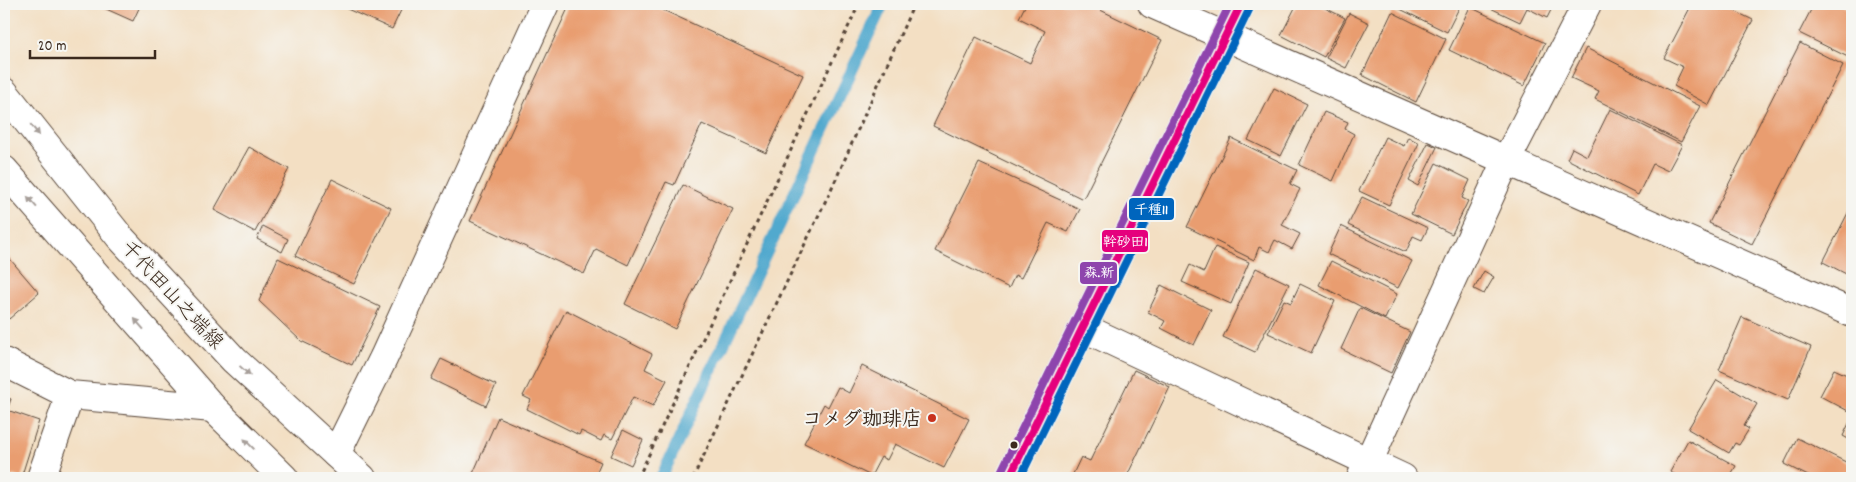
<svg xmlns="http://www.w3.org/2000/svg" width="1856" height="482" font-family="Dekko,'Klee One',sans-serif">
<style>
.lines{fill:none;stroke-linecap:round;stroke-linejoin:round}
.stream{stroke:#51a9ce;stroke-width:12}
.building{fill:#e99d6f}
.minor-casing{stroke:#574537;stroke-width:30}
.path{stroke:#574537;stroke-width:3;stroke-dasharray:4 4;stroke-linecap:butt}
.minor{stroke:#fff;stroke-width:28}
.bus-1-casing{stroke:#f6f6f2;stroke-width:11}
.bus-2-casing{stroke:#f6f6f2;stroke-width:11}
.bus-3-casing{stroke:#f6f6f2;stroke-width:11}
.bus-1{stroke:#e5007d;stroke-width:8}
.bus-2{stroke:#0065bd;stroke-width:8}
.bus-3{stroke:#8e44ad;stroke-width:8}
.oneway{fill:#a79f9a}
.poi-dot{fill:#c8321e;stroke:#f6f6f2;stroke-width:2}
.bus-dot{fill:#3b2a1e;stroke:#f6f6f2;stroke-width:2}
.labels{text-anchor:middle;stroke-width:4;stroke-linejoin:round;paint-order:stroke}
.street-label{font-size:20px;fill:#3b2a1e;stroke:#f6f6f2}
.poi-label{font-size:20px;font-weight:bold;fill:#3b2a1e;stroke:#f6f6f2;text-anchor:end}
.line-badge{stroke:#f6f6f2;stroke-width:2}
.badge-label{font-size:14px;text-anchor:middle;font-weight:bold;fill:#fff}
</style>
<rect width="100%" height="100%" fill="#f6f6f2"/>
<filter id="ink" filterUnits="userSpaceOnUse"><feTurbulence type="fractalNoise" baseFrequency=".02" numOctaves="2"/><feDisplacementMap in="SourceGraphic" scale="10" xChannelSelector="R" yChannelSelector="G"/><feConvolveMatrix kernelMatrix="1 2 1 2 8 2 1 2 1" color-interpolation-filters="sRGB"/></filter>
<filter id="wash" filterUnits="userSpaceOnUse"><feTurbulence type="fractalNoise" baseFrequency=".0096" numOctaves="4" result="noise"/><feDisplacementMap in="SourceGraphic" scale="20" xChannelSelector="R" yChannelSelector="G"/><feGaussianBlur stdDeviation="1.12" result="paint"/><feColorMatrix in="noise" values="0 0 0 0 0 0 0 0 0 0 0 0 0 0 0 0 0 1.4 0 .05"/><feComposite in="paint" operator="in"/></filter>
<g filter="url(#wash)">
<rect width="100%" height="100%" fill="#f3dfc3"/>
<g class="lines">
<polyline class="stream" points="661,478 883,4"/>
</g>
<g id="blocks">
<g class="building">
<polygon points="95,4 141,4 133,21"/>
<polygon points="336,4 404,4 392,29"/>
<polygon points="570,4 650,4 803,75 766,153 702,124 674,185 666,182 628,265 596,249 584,274 470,221"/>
<polygon points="1026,4 1088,4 1162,40 1083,199 933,126 976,37 1030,63 1045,31 1019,18"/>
<polygon points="1297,4 1317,4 1345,18 1324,57 1281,35"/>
<polygon points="1400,4 1461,4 1447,32 1398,8"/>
<polygon points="1482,4 1554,4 1547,18 1527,8 1520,22"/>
<polygon points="1692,4 1720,4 1753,20 1709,105 1674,86 1683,67 1664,58"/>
<polygon points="1814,4 1838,4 1852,11 1852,54 1850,58 1799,33"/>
<polygon points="1470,7 1545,43 1524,86 1449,50"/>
<polygon points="1392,12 1446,39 1416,102 1362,75"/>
<polygon points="1349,13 1369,23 1346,68 1326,58"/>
<polygon points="1800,43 1843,65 1752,244 1709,223"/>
<polygon points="1586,48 1700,106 1681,142 1595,99 1599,91 1571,78"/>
<polygon points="1274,88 1307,104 1281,156 1248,140"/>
<polygon points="1610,109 1682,145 1668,171 1653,164 1638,195 1567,159 1572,148 1587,156"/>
<polygon points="1324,112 1348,122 1345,129 1354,134 1333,181 1299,165"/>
<polygon points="1385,137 1404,146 1408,137 1419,143 1389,205 1359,191"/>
<polygon points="1231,138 1297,170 1290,184 1300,189 1282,225 1300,234 1292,249 1275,240 1269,252 1259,247 1254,260 1187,227"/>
<polygon points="1428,143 1437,147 1418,186 1409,181"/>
<polygon points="249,147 289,169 255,232 214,210"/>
<polygon points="979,163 1080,209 1068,232 1048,223 1021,278 1015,275 1009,288 935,251"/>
<polygon points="1436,163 1470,180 1462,198 1468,201 1452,234 1411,214"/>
<polygon points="332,179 391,208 354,284 295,256"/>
<polygon points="683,185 733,209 675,329 625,304"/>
<polygon points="1362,197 1428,228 1422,240 1413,236 1406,252 1348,225"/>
<polygon points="1852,205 1852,277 1823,262"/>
<polygon points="263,226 288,239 282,252 257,239"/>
<polygon points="1341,226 1412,261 1398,288 1328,254"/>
<polygon points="1215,247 1249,262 1231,304 1182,282 1190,265 1204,272"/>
<polygon points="4,252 39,293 9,319 4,312"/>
<polygon points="278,258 380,307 352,365 301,341 259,301"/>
<polygon points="1331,261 1397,294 1385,319 1319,285"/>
<polygon points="1256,268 1289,284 1255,352 1223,337"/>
<polygon points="1484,271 1494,277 1484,294 1474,289"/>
<polygon points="1300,284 1335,301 1311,353 1268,333 1284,300 1291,303"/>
<polygon points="1161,285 1211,310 1194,345 1161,328 1165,321 1148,312"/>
<polygon points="1360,308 1410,332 1391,373 1341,349"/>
<polygon points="566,310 652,354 645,369 667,380 653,406 633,397 612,439 604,435 601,441 581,431 579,435 527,409 531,400 523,396"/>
<polygon points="1742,317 1811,347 1788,400 1719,370"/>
<polygon points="441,359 496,385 486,406 431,379"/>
<polygon points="1852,365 1852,413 1820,396 1834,369 1847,375"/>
<polygon points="862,366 969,419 944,468 895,444 887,460 881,457 871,476 804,443 824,404 828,407 838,387 849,393"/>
<polygon points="1134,370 1170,387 1126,478 1082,478 1073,474 1081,457 1090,461"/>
<polygon points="1717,380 1757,404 1744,426 1749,429 1739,445 1735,443 1729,453 1688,429"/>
<polygon points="4,390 6,391 5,397 11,399 7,410 39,421 21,478 12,475 11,478 4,478"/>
<polygon points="498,417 601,462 594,478 471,478"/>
<polygon points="1852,417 1852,441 1843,436"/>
<polygon points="623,430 643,440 631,465 611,456"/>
<polygon points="1797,438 1852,465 1852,478 1812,478 1784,464"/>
<polygon points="1688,440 1736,466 1729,478 1682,478 1670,472"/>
</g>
</g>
</g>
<g filter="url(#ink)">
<use href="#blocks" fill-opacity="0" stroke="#574537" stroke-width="1"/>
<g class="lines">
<defs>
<g id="minor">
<polyline points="1152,4 1852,313"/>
<polyline points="4,92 119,236 234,360 362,478"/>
<polyline points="4,170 213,408 284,478"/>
<polyline points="1084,328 1403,478"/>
<polyline points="4,362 70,395 213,408"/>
<polyline points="336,454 384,357 545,4"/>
<polyline points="41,478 70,395"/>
<polyline points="1009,478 1241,4"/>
<polyline points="1361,478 1506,161 1587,4"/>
</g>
</defs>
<use href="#minor" class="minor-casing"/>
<g class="path">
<polyline points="638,478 859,4"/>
<polyline points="693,478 836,179 914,4"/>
</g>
<use href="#minor" class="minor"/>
<defs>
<polyline id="bus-1" points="1009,478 1241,4"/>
<polyline id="bus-2" points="1020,478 1250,8"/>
<polyline id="bus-3" points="1000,474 1230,4"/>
</defs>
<use href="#bus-1" class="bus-1-casing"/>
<use href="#bus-2" class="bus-2-casing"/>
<use href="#bus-3" class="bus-3-casing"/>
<use href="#bus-1" class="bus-1"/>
<use href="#bus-2" class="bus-2"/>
<use href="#bus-3" class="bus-3"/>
</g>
<defs><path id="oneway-solid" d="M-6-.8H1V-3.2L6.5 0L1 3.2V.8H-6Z" transform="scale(1.25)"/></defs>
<g class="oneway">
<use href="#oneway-solid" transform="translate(35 130) rotate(51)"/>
<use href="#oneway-solid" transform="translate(32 202) rotate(-131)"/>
<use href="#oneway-solid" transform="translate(139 324) rotate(-131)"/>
<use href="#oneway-solid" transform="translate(245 371) rotate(43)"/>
<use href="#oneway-solid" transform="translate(249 444) rotate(-135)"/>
</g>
</g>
<circle class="poi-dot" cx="932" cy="418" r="5"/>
<circle class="bus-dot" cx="1014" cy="445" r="4.5"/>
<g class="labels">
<g class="street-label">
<text transform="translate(173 294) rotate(47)" y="7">千代田山之端線</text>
</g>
<g class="poi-label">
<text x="922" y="425">コメダ珈琲店</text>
</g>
</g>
<g class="line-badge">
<rect x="1128" y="197" width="47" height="24" rx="5" fill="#0065bd"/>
<rect x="1101" y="229" width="48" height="24" rx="5" fill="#e5007d"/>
<rect x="1079" y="261" width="39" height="24" rx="5" fill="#8e44ad"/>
</g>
<g class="badge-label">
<text x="1151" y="214">千種11</text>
<text x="1125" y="246">幹砂田1</text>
<text x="1099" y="277">森.新</text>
</g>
<rect width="1856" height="482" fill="none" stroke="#f6f6f2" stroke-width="20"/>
<path d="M30 50v8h125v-8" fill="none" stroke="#3b2a1e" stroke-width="2.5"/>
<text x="38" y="50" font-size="15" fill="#3b2a1e" stroke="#f6f6f2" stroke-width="4" paint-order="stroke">20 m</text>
</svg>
